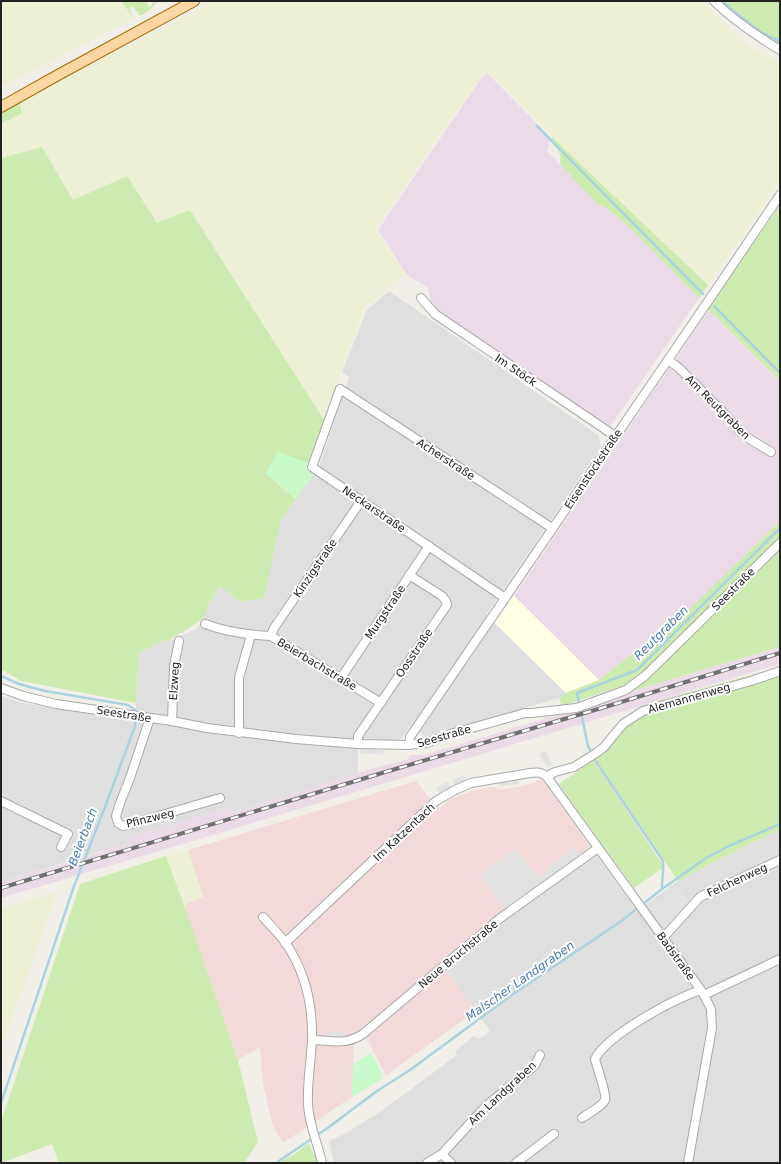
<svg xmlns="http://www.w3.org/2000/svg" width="781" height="1164" font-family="'DejaVu Sans',sans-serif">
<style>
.residential{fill:#e0dfdf}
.commercial{fill:#f2dad9}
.industrial{fill:#ebdbe8}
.education{fill:#ffffe5}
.farmland{fill:#eef0d5}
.grass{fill:#cdebb0}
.park{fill:#c8facc}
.parking{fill:#e2e2e2}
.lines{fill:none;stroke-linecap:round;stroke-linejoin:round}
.stream{stroke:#aad3df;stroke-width:2.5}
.minor-casing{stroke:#a9a9a9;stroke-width:10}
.major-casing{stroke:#a06b00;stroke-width:12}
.minor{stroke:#fff;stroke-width:8}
.major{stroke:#fcd6a4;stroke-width:10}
.rail-casing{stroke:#707070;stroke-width:4}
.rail{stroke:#fff;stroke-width:2.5;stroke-dasharray:8;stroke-linecap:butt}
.labels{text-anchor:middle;stroke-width:4;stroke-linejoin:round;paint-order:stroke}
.street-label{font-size:11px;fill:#222;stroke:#fff}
.water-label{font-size:12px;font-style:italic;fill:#4a7aab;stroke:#fff}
</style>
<rect width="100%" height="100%" fill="#f2efe9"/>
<g class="residential">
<polygon points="389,291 598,435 601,447 486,615 566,693 559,698 426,737 410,726 402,738 396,741 366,738 358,746 358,773 309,788 302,791 231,813 228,808 131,837 132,843 115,848 105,849 102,851 1,882 1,695 18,702 136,722 136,703 139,653 163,640 166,643 198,628 210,602 220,586 241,602 263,598 281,519 319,467 349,377 342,372 367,310"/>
<polygon points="780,830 780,1163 334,1163 329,1141 344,1134 383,1110 457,1055 455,1051 474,1036 479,1039 490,1031 445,968 501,920 594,855 596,855 637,911 678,881 739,849"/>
</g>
<polygon class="commercial" points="540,780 544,782 590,847 496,916 445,968 476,1011 386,1075 366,1037 354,1044 352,1097 283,1143 273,1126 263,1084 260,1047 238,1060 184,905 203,897 188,850 416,781 439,809 449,800 472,791 489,787 495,787 498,790 523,786"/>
<g class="industrial">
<polygon points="487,73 551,138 547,151 598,204 603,206 625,223 699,298 610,427 432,307 428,288 407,275 378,230 482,77"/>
<polygon points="709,310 780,381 780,521 693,606 599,680 514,596"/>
<polygon points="780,647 780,664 193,841 1,898 1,882 102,852 105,849 115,848 132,843 130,837 228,808 231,813 302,791 309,788 350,775 408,759 410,755 424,755 594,704 632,691"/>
</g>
<polygon class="education" points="514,596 599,680 566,693 495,623"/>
<g class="farmland">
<polygon points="1,1 121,1 134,18 1,87"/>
<polygon points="215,1 703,1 719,19 750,47 780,63 780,180 708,285 552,137 504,87 487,72 482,76 446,125 376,229 405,274 364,308 324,420 190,210 157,224 126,176 73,200 42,147 1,158 1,124 22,113 19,101"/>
<polygon points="188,850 203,897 184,905 166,856"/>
<polygon points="57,892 1,1050 1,908"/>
</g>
<g class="grass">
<polygon points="121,1 145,1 150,7 154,1 158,1 150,10 142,15 139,15 133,6 129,8 134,18"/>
<polygon points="719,1 780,1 780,47 760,35"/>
<polygon points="19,101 22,113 1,124 1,112"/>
<path d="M552 137 708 285 699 298 625 223 603 206 598 205 560 164C562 152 558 150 551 141Z"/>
<polygon points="42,147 73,200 127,176 157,223 190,210 324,420 308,463 278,453 266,474 296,499 281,519 264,598 241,602 220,586 210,602 203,619 165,643 163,640 139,653 136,703 21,681 1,669 1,158"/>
<polygon points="780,205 780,381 708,309"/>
<polygon points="780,521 780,647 632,691 625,685 562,706 559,698 566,693 599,680 693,606"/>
<polygon points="780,667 780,830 739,849 678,881 596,759 643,705"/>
<polygon points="594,760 664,867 634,888 559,784"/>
<polygon points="166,856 184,905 238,1060 258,1142 244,1163 59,1163 52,1144 1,1163 1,1122 80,884"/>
<polygon points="309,1143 313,1154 315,1153 318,1163 278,1163 293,1155"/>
</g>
<g class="park">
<polygon points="278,452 308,463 306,468 314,473 296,499 266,474"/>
<polygon points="371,1053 383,1076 382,1079 352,1097 353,1065"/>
</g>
<g class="parking">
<polygon points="361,749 384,750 384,755 360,753"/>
<polygon points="545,751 553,765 547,768 539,754"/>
<polygon points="464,775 466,780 455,785 453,780"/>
<polygon points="518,779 519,784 500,786 499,782"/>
<polygon points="447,782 450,787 440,793 437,788"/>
<polygon points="575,848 580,855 505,910 480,875 516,849 538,878 548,870 547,868"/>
<polygon points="679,886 691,902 666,930 650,908"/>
<polygon points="347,1031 347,1037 328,1038 328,1032"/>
</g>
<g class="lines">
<g class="stream">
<polyline points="722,1 732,10 762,33 780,41"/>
<polyline points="537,126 703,294"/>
<polyline points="714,306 780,373"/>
<polyline points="1,676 19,684 45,691 128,705 135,710 135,726 105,807 73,889 1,1103"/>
<polyline points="662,889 662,885 663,872 663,861 595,760 588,746 577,693 637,670 780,528"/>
<polyline points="276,1163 329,1127 377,1091 410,1070 513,994 620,922 662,889 706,858 729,846 780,824"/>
</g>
<defs>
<g id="minor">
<path d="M714 1C734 21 757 36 780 50"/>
<polyline points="421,298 435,314 615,436"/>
<polyline points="668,360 679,368 725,414 740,431 748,438 771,452"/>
<polyline points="505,598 312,467 340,389 552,528"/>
<path d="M205 624C227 632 247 635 271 636L381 703"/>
<polyline points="271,636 274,628 361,501"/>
<polyline points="341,678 429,546"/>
<polyline points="1,688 23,696 56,704 172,721 207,728 296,739 358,744 409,745 426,743 454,733 525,713 532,713 576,708 585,705 626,690 646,675 780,543"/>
<polyline points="150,718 130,778 120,803 116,816 118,823 123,826 131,824 220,798"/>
<polyline points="172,721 174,666 179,641"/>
<polyline points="239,733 239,678 251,635"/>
<polyline points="358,744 358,736 447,605 446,601 442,596 409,575"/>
<polyline points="409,745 410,737 713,294 780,195"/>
<polyline points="547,777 551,774 555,772 574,767 596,753 604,747 623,724 643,711 751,681 780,671"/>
<polyline points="1,801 68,834 61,847"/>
<path d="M263 917C270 925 278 933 285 942 305 971 313 1005 312 1040 311 1061 307 1083 308 1104 309 1126 318 1143 322 1163"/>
<polyline points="663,938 700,897 780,860"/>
<path d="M285 943 436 801 455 790 471 783 530 773C537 772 542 772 547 777L698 986 704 995 711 1009 712 1028 688 1163"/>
<polyline points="704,995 780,959"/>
<path d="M312 1040C331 1040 345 1046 363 1034L499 919 598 848"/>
<path d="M582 1118C587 1114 603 1106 605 1100 607 1094 597 1068 595 1059 608 1034 674 999 701 990"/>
<polyline points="442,1154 451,1163"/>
<polyline points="427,1163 442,1154 486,1106 527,1072 535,1065 540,1055"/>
<polyline points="516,1163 554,1134"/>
</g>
<polyline id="major" points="1,107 58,75 194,1"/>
</defs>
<use href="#minor" class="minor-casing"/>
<use href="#major" class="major-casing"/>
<use href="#minor" class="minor"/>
<use href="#major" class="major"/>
<defs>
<polyline id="rail" points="1,888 382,773 605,707 780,653"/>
</defs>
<use href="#rail" class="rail-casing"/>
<use href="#rail" class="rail"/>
</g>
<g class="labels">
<g class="street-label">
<text transform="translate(516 370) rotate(34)" y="4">Im Stöck</text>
<text transform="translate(718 407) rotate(45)" y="4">Am Reutgraben</text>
<text transform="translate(446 459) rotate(33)" y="4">Acherstraße</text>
<text transform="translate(593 469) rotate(-56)" y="4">Eisenstockstraße</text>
<text transform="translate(374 509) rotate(34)" y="4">Neckarstraße</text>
<text transform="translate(315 568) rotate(-56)" y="4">Kinzigstraße</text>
<text transform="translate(733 589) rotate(-45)" y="4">Seestraße</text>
<text transform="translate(385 612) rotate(-56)" y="4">Murgstraße</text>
<text transform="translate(414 653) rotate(-56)" y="4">Oosstraße</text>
<text transform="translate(317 664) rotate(31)" y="4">Beierbachstraße</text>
<text transform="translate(174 681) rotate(-87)" y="4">Elzweg</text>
<text transform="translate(689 698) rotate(-16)" y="4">Alemannenweg</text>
<text transform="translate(124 714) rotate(9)" y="4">Seestraße</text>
<text transform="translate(444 736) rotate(-16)" y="4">Seestraße</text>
<text transform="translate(150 818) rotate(-14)" y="4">Pfinzweg</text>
<text transform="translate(404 832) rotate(-43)" y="4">Im Katzentach</text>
<text transform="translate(737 880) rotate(-25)" y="4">Felchenweg</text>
<text transform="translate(458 954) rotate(-40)" y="4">Neue Bruchstraße</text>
<text transform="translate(676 956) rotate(54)" y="4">Badstraße</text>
<text transform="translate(502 1093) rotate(-43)" y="4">Am Landgraben</text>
</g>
<g class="water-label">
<text transform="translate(661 633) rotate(-45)" y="4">Reutgraben</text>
<text transform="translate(83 837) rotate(-69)" y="4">Beierbach</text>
<text transform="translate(520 981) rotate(-35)" y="4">Malscher Landgraben</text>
</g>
</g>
<rect width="781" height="1164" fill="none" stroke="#222222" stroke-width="4"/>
</svg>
